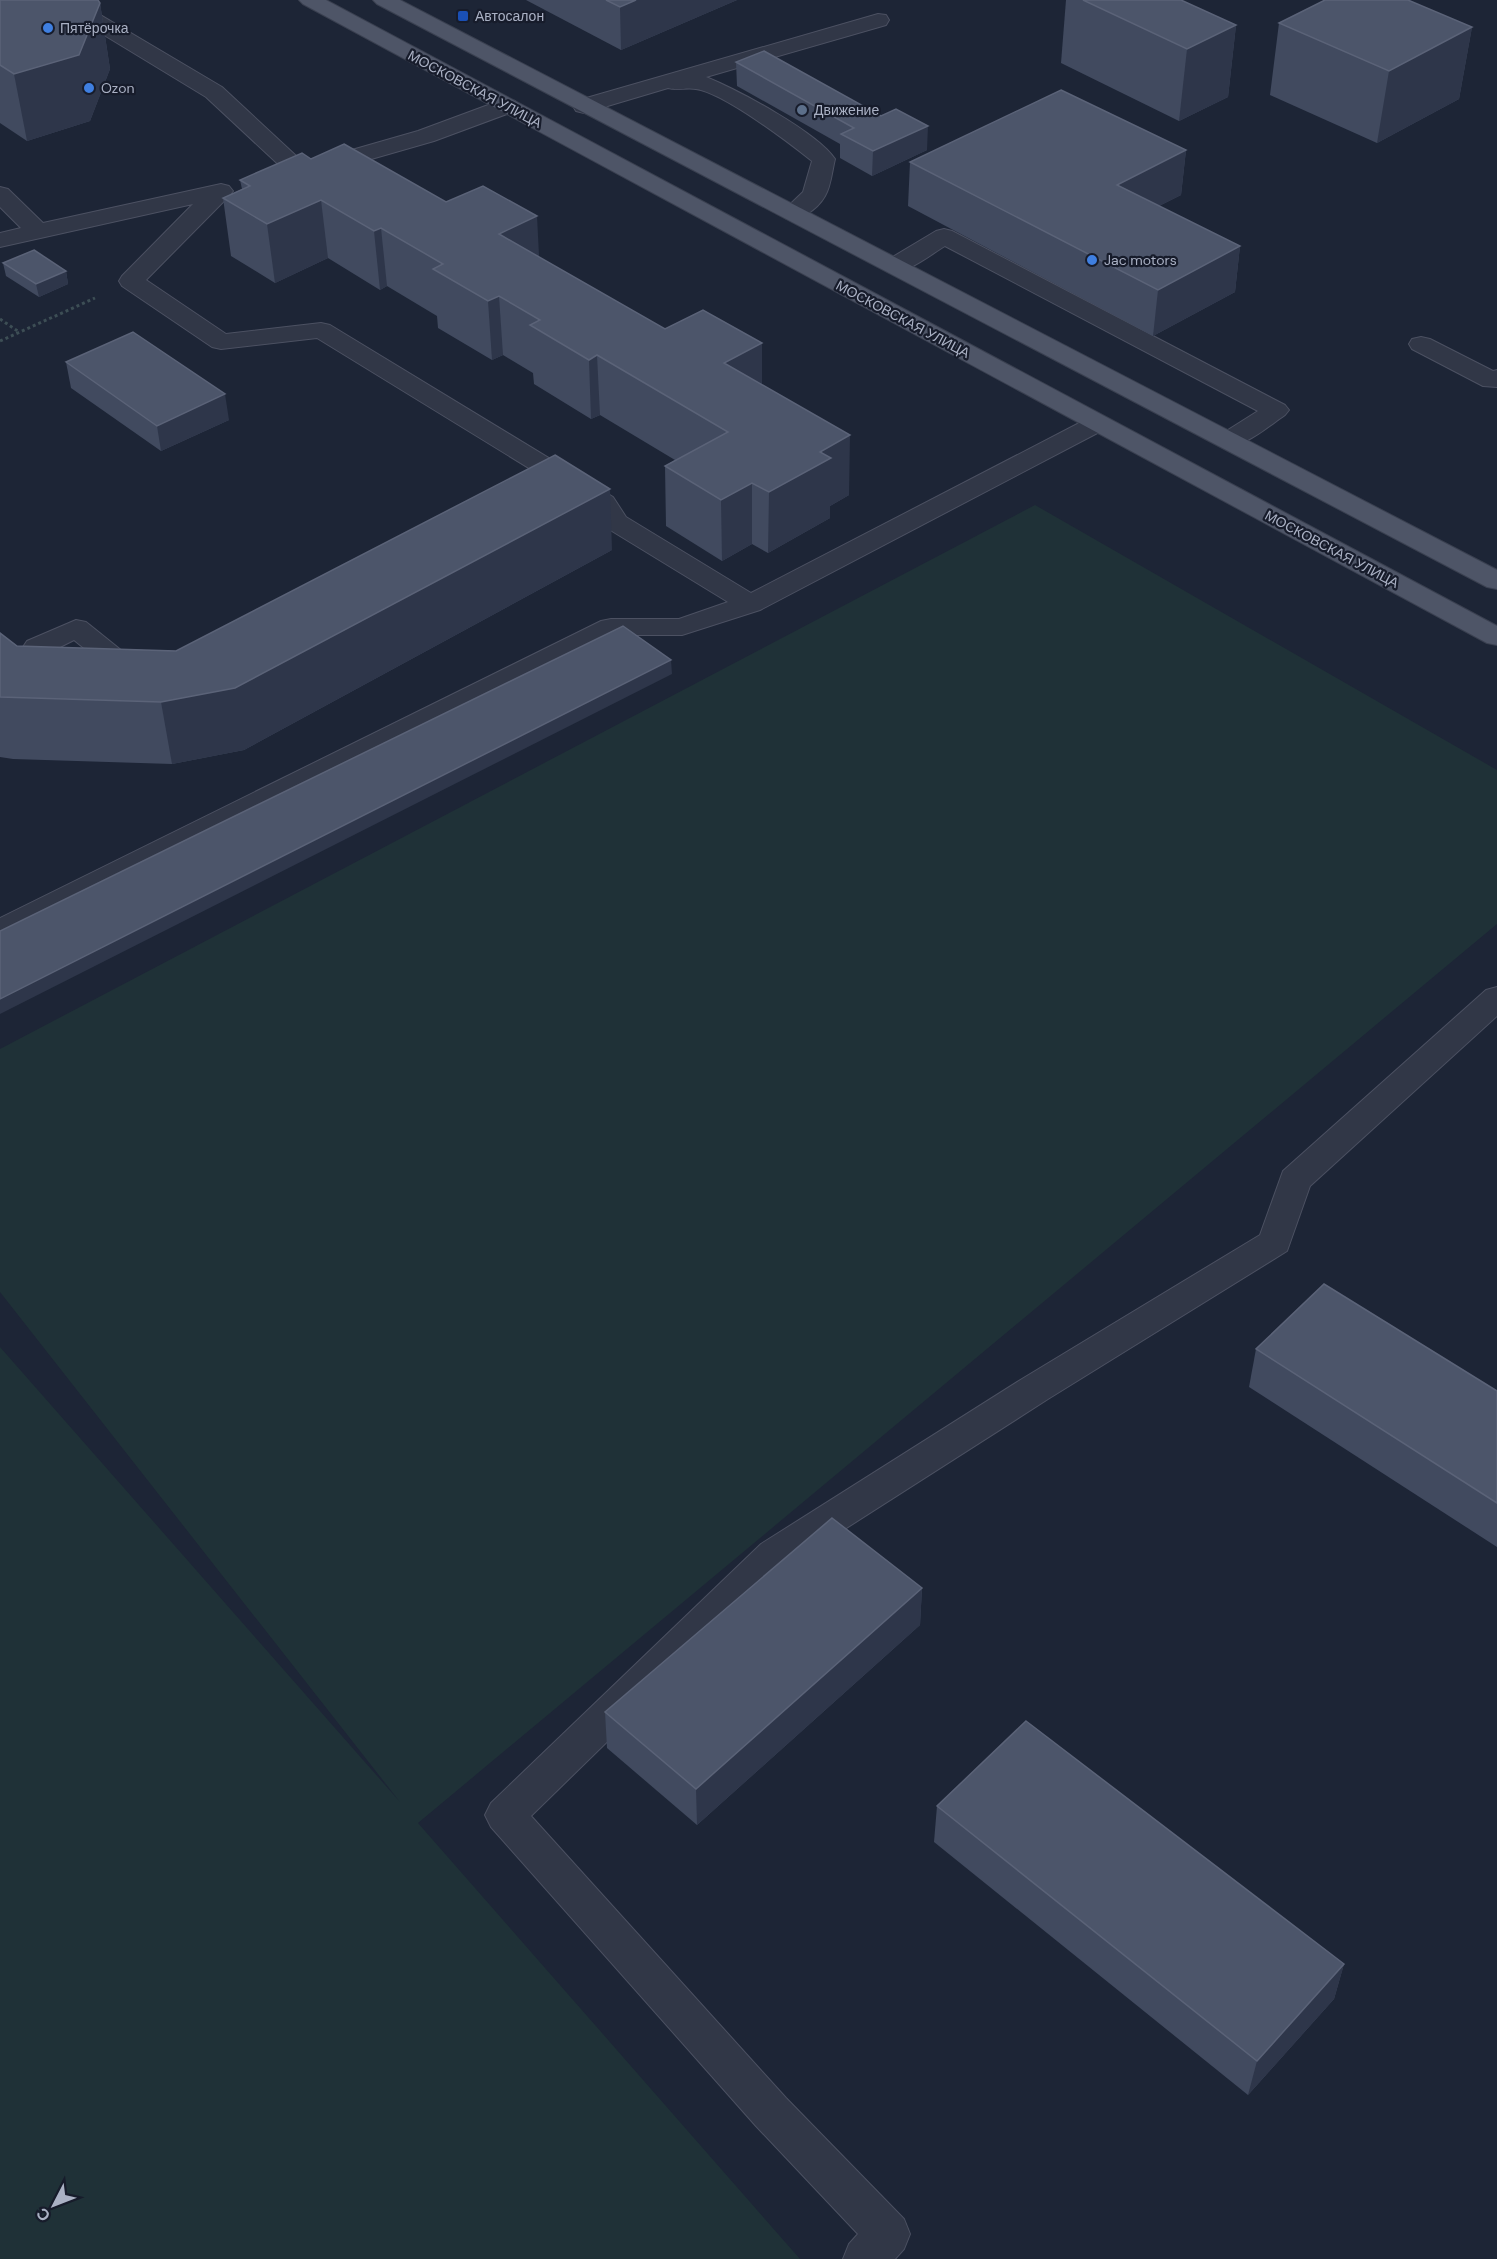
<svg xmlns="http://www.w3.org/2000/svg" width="1497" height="2259" font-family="'DM Sans',sans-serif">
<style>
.green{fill:#1f3137}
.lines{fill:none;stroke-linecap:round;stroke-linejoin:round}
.minor-casing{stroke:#4c5162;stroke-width:2}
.major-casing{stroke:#3a4050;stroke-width:2}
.path{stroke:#3d4e55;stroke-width:3;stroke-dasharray:3 3;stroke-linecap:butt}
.minor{fill:#313747;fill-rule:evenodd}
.major{fill:#4e5567;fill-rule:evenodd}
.wall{fill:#414a5f}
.shaded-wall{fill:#2e364a}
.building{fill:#4c556a;stroke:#5b6378;stroke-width:1.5}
.transit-dot{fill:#1a4fb4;stroke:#171c2b;stroke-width:2}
.shop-dot{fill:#3f7fe0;stroke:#171c2b;stroke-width:2}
.service-dot{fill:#5c6f8a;stroke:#171c2b;stroke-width:2}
.labels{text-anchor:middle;stroke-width:4.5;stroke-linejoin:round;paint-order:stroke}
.far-poi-label{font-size:14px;fill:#aab1c4;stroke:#171c2b;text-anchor:start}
.far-street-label{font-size:14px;fill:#aab1c4;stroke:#171c2b}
</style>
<rect width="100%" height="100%" fill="#1d2536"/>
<polygon class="green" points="1035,505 1497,770 1497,924 418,1823 800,2259 0,2259 0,1347 400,1802 0,1292 0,1049"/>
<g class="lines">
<defs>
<g id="minor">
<polygon points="49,0 75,0 222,87 307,166 310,162 418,131 499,101 507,99 515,101 518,106 515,111 434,141 326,172 318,174 311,172 308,177 300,179 292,177 206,97 53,4"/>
<path d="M878 14 886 15 889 20 886 25 706 77C738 90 817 132 835 159 832 171 831 186 825 196 817 210 799 222 785 218L781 213 803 192 812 161C788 142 724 93 696 89 686 87 678 91 668 88L584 113 576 111 573 106 576 101Z"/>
<polygon points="221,184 229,186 233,191 229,196 146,280 226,334 321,323 330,325 613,497 626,517 751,593 1087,419 1096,416 1105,419 1109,424 1105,429 760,610 682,635 616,635 11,938 0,941 0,918 601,621 611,619 679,619 728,602 607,528 594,508 317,338 221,349 212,347 122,286 119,281 122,276 193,204 0,247 0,233 21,228 0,207 0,187 8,189 43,223"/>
<path d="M944 229 952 231 1285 405 1289 410 1285 415C1267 427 1242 451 1220 445L1216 440 1220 435 1258 411 945 246C928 256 906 276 886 271L882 266 886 261 936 231Z"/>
<polygon points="1421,337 1430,339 1493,371 1497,370 1497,387 1483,386 1412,349 1409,344 1412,339"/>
<polygon points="76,620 86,622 147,671 151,677 147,683 137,686 127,683 74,640 56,649 84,675 80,681 70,684 60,681 23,647 27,641"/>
<polygon points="1497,987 1497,1016 1310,1186 1287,1251 1048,1399 787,1566 531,1816 786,2098 904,2219 910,2234 904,2249 895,2259 843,2259 849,2244 858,2234 756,2126 491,1827 485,1815 491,1803 761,1544 1022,1379 1260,1235 1283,1171 1486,990"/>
</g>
<g id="major">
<polygon points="299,0 326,0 1497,626 1497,645 1487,643 303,4"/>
<polygon points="373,0 400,0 1497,570 1497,589 1487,587 377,4"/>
</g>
</defs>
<use href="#minor" class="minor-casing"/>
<use href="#major" class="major-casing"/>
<g class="path">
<polyline points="0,319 19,332"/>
<polyline points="0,341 95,298"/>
</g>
<use href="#minor" class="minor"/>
<use href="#major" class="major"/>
</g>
<g class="wall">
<polygon points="0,0 100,3 110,69 90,121 27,141 0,123"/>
<polygon points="526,0 737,0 621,50"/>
<polygon points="1066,0 1181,0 1236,25 1228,97 1179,121 1061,63"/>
<polygon points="1279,23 1472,27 1459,99 1377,143 1270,95"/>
<polygon points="736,62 927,150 872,176 840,158 840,144 737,86"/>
<polygon points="1186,150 1181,195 1159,206 1240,246 1235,292 1153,336 908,206 910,162"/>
<polygon points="311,159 539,257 762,385 849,495 830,506 830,518 768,553 752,544 722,561 666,526 665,466 675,460 600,415 591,419 534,384 533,373 503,355 492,360 438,328 437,316 387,286 380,290 328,258 275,283 231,256 223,198 242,189 240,180"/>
<polygon points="3,263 66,271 68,284 39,297 6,276"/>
<polygon points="66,362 229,420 161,451 71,388"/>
<polygon points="612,550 244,750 172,764 13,759 0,757 0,633 17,646 176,651"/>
<polygon points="1256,1349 1497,1391 1497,1547 1249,1387"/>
<polygon points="922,1588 920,1625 697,1825 607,1748 605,1712"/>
<polygon points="937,1806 1344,1964 1334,1999 1248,2095 934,1842"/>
</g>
<g class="shaded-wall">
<polygon points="636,0 737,0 621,50 620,7"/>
<polygon points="100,3 110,69 90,121 27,141 14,74"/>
<polygon points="1236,25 1228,97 1179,121 1187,49"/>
<polygon points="1472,27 1459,99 1377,143 1389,71"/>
<polygon points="928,126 927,150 872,176 873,151"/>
<polygon points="1186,150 1181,195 1113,229 1117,185"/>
<polygon points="321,200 328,258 275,283 267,224"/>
<polygon points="537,216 540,275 499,234"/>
<polygon points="381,228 387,286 380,290 374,231"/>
<polygon points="1240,246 1235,292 1153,336 1158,290"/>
<polygon points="66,271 68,284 39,297 36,284"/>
<polygon points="499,296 503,355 492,360 488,301"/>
<polygon points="762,343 762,402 724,363"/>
<polygon points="597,355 600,415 591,419 589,360"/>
<polygon points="225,394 229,420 161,451 157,426"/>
<polygon points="850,435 849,495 830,506 830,518 768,553 769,492 820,452"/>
<polygon points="752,483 752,544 722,561 721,500"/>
<polygon points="610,489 612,550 244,750 172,764 161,702"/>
<polygon points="671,660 672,674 0,1014 0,999"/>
<polygon points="922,1588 920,1625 697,1825 696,1789"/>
<polygon points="1344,1964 1334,1999 1248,2095 1257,2061"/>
</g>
<g class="building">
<polygon points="0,0 98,0 100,3 79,55 14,74 0,65"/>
<polygon points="606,0 636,0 620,7"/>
<polygon points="1083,0 1181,0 1236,25 1187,49"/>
<polygon points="1325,0 1408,0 1472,27 1389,71 1279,23"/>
<polygon points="764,51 881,116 896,109 928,126 873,151 841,134 854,128 736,62"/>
<polygon points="1061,90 1186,150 1117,185 1240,246 1158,290 910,162"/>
<polygon points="344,144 446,202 483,186 537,216 499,234 665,329 703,310 762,343 724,363 850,435 820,452 831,458 769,492 752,483 721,500 665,466 728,432 597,355 589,360 530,325 540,320 499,296 488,301 433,269 443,264 381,228 374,231 321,200 267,224 223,198 250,186 240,180 302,153 311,159"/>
<polygon points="34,250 66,271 36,284 3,263"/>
<polygon points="133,332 225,394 157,426 66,362"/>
<polygon points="555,455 610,489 235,688 161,702 0,697 0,633 17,646 176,651"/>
<polygon points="623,626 671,660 0,999 0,931"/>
<polygon points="1324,1284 1497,1391 1497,1503 1256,1349"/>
<polygon points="832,1518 922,1588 696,1789 605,1712"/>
<polygon points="1026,1721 1344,1964 1257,2061 937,1806"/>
</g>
<rect class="transit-dot" x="457" y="10" width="12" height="12" rx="3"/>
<g class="shop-dot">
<circle cx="48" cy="28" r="6"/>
<circle cx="89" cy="88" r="6"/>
<circle cx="1092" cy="260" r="6"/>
</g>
<circle class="service-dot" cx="802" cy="110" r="6"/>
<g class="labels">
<g class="far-poi-label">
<text x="475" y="21">Автосалон</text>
<text x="60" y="33">Пятёрочка</text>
<text x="101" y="93">Ozon</text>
<text x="814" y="115">Движение</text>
<text x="1104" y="265">Jac motors</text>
</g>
<g class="far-street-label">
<text transform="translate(475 89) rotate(28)" y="5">МОСКОВСКАЯ УЛИЦА</text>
<text transform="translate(903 319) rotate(28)" y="5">МОСКОВСКАЯ УЛИЦА</text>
<text transform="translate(1332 549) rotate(28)" y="5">МОСКОВСКАЯ УЛИЦА</text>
</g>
</g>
<g transform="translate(54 2205) rotate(228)" stroke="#171c2b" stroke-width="4.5" paint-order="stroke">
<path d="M0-4.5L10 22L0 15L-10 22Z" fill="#aab1c4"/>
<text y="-9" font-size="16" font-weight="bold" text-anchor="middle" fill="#aab1c4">С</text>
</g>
</svg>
